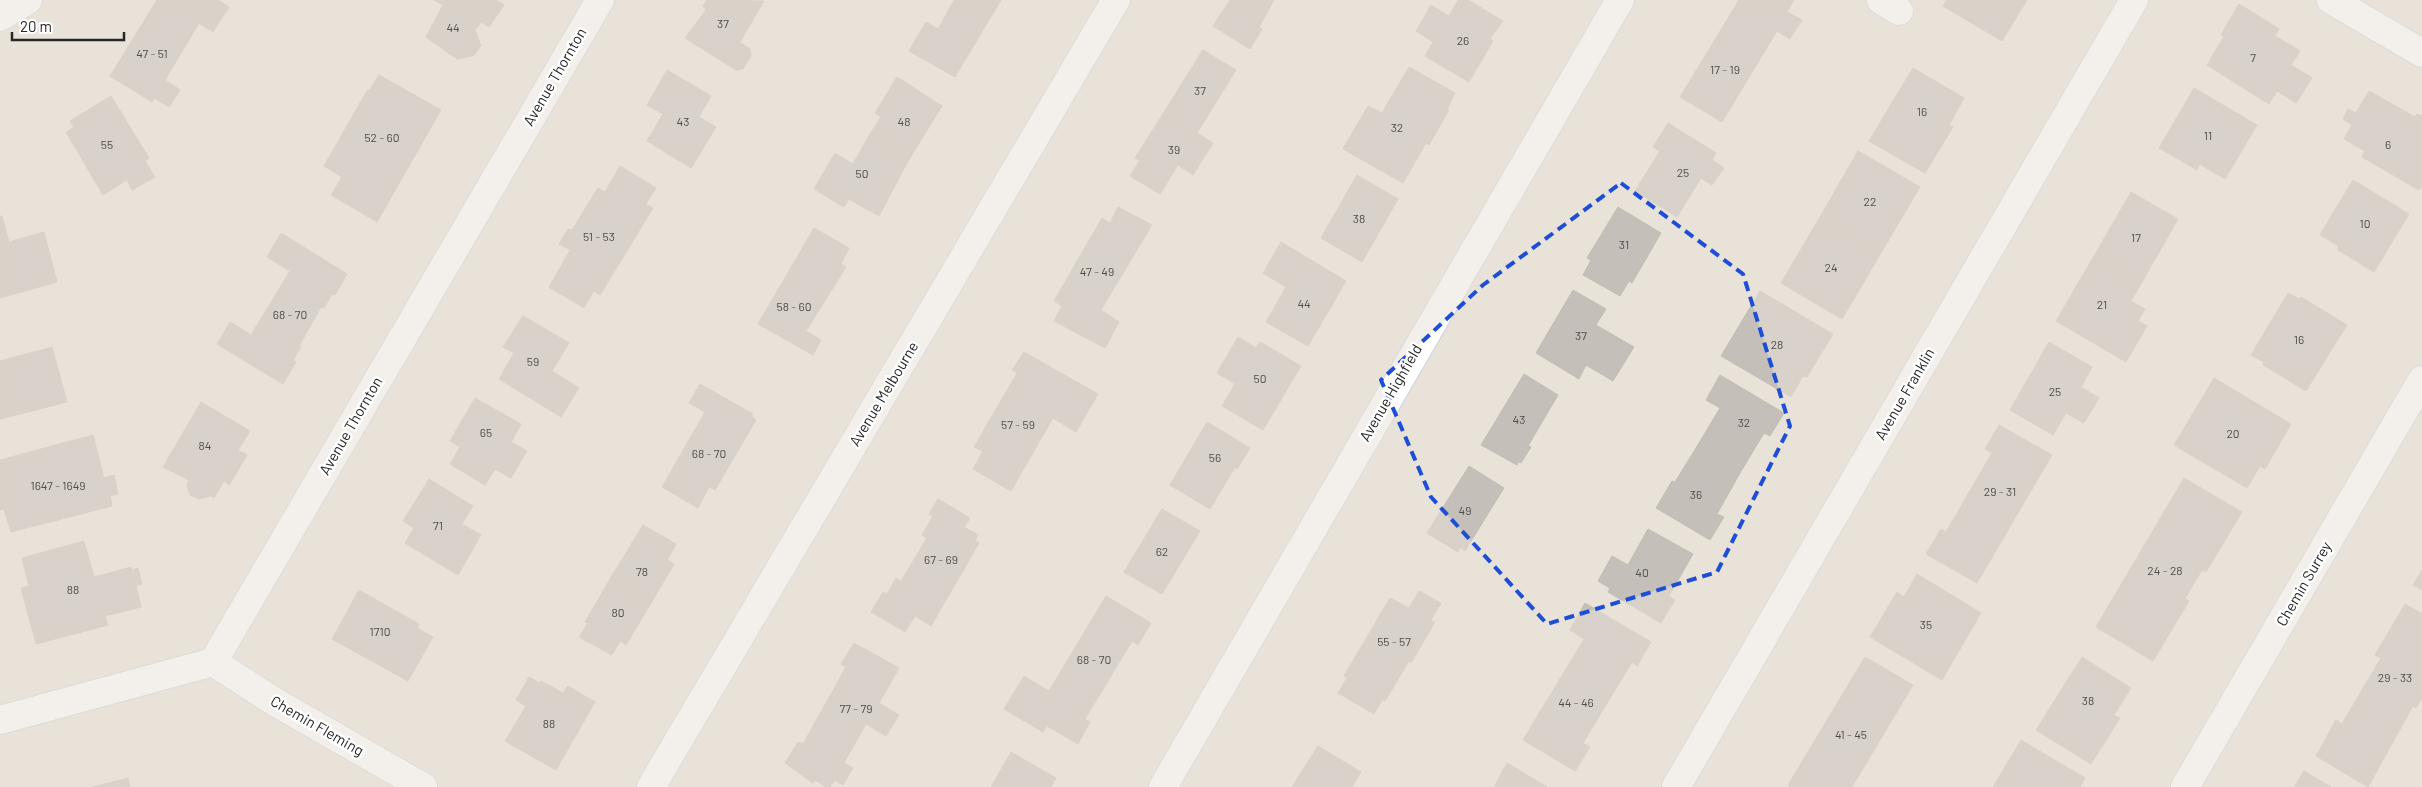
<svg xmlns="http://www.w3.org/2000/svg" width="2422" height="787" font-family="Barlow,sans-serif">
<style>
.building{fill:#c4bfb8;stroke:#c4beb2}
.lines{fill:none;stroke-linecap:round;stroke-linejoin:round}
.minor-casing{stroke:#ced1e0;stroke-width:30}
.minor{stroke:#fff;stroke-width:28}
.marked{fill:none;stroke:#1d4ed8;stroke-width:4;stroke-dasharray:10 6;stroke-linejoin:round}
.labels{text-anchor:middle;stroke-width:5;stroke-linejoin:round;paint-order:stroke}
.number-label{font-size:12px;fill:#4e4d4b}
.street-label{font-size:15px;fill:#272727;stroke:#fff}
</style>
<rect width="100%" height="100%" fill="#e9e2d8"/>
<g class="building">
<polygon points="157,0 218,0 229,7 213,32 199,23 165,80 180,90 169,107 154,98 152,102 110,76"/>
<polygon points="434,0 496,0 504,5 489,27 481,22 475,30 481,46 473,56 457,59 426,37 443,5"/>
<polygon points="707,0 764,1 740,42 750,49 751,56 743,69 736,70 685,38 706,10 703,6"/>
<polygon points="954,0 1001,0 955,77 909,51 926,22 938,29"/>
<polygon points="1230,0 1274,0 1259,27 1262,29 1250,49 1213,26"/>
<polygon points="1458,0 1468,0 1503,21 1490,38 1493,41 1469,82 1425,56 1433,42 1416,31 1431,5 1449,16"/>
<polygon points="1739,0 1794,0 1787,12 1802,20 1790,39 1777,31 1722,122 1680,97"/>
<polygon points="1947,0 2027,0 2002,41 1943,6"/>
<polygon points="2239,4 2279,29 2275,36 2300,51 2291,65 2312,78 2296,103 2277,91 2269,104 2207,65 2224,36 2221,35"/>
<polygon points="1203,50 1236,70 1197,133 1164,112"/>
<polygon points="1409,67 1455,93 1447,109 1449,110 1429,145 1426,143 1403,183 1343,149 1368,106 1382,113"/>
<polygon points="1913,68 1964,98 1949,125 1953,127 1925,173 1869,141"/>
<polygon points="667,70 711,96 699,117 716,127 691,168 647,141 663,114 647,105"/>
<polygon points="379,75 441,110 377,222 331,195 342,177 324,166 368,89 370,90"/>
<polygon points="897,77 942,106 907,163 891,153 894,148 870,134 881,117 875,113"/>
<polygon points="2194,88 2257,125 2225,179 2200,164 2197,170 2159,148"/>
<polygon points="2369,91 2415,117 2417,114 2421,116 2422,114 2422,185 2419,190 2362,157 2365,151 2344,139 2352,125 2343,119 2348,109 2356,113"/>
<polygon points="111,96 149,158 145,161 155,177 132,190 127,180 103,195 66,132 74,127 70,121"/>
<polygon points="1164,112 1213,143 1193,175 1178,165 1160,194 1130,176 1140,160 1135,158"/>
<polygon points="1668,123 1716,153 1712,160 1724,168 1712,185 1701,178 1677,217 1635,191 1660,151 1653,147"/>
<polygon points="870,134 894,148 891,153 907,163 879,216 849,199 844,207 814,189 835,153 853,164"/>
<polygon points="1858,151 1920,187 1881,253 1820,217"/>
<polygon points="620,166 656,188 646,204 653,208 600,295 594,291 584,308 549,287 570,250 559,244 568,229 572,230 598,188 605,192"/>
<polygon points="1357,175 1398,199 1362,262 1321,238"/>
<polygon points="2353,180 2409,214 2374,272 2338,250 2339,246 2320,235"/>
<polygon points="2131,192 2178,219 2141,284 2094,256"/>
<polygon points="1118,207 1152,225 1101,310 1119,322 1105,348 1054,321 1062,306 1054,301 1102,218 1110,223"/>
<polygon points="1618,207 1661,233 1632,283 1629,281 1620,296 1583,275 1591,260 1587,258"/>
<polygon points="0,216 2,216 9,242 44,232 57,282 0,298"/>
<polygon points="1820,217 1881,253 1842,319 1781,283"/>
<polygon points="814,228 849,248 841,264 846,267 806,331 821,340 813,355 758,324"/>
<polygon points="281,233 347,274 335,295 332,294 324,308 321,307 299,346 301,347 293,360 296,362 283,384 217,344 230,322 251,335 290,271 267,257"/>
<polygon points="1281,242 1346,281 1308,346 1266,322 1286,287 1263,273"/>
<polygon points="2094,256 2141,284 2131,301 2145,309 2138,321 2147,326 2126,362 2056,321"/>
<polygon points="1573,290 1606,309 1596,325 1634,347 1613,381 1586,365 1579,379 1536,353"/>
<polygon points="1760,291 1833,334 1807,377 1803,376 1791,397 1721,356"/>
<polygon points="2288,293 2299,299 2301,297 2347,325 2306,391 2263,365 2264,362 2251,355"/>
<polygon points="523,316 569,343 552,371 579,388 561,417 499,379 514,353 503,347"/>
<polygon points="1238,337 1256,348 1260,342 1301,366 1263,430 1222,406 1235,384 1217,373"/>
<polygon points="2049,342 2092,367 2081,387 2099,398 2084,423 2066,413 2053,435 2010,410"/>
<polygon points="52,347 67,402 0,419 0,361"/>
<polygon points="1024,352 1098,394 1076,432 1053,418 1011,491 973,469 983,451 974,447 1017,373 1012,370"/>
<polygon points="1524,374 1558,395 1528,446 1531,447 1521,463 1518,462 1517,465 1481,445"/>
<polygon points="1720,375 1784,413 1770,436 1764,433 1740,473 1696,448 1720,408 1706,400"/>
<polygon points="2214,378 2291,424 2265,469 2260,466 2247,488 2174,445"/>
<polygon points="700,384 753,414 751,416 756,420 715,490 709,487 698,508 662,487 705,412 689,403"/>
<polygon points="475,398 521,424 511,442 527,451 511,478 495,469 485,485 450,464 460,447 450,441"/>
<polygon points="201,402 250,431 238,450 247,455 229,485 224,481 214,498 211,496 199,499 190,495 187,485 189,480 163,467"/>
<polygon points="1207,422 1250,448 1237,469 1235,467 1210,509 1170,485"/>
<polygon points="1999,425 2052,455 1977,583 1926,554 1941,529 1946,532 1992,453 1985,449"/>
<polygon points="93,435 104,478 114,475 118,494 110,496 112,506 11,532 4,509 1,510 0,508 0,460"/>
<polygon points="1696,448 1740,473 1717,514 1724,517 1710,540 1656,508 1672,481 1675,482"/>
<polygon points="1469,466 1504,488 1465,551 1460,547 1458,552 1427,533"/>
<polygon points="2184,478 2242,512 2206,572 2202,570 2185,598 2189,601 2153,661 2096,627"/>
<polygon points="429,479 473,506 462,524 481,535 458,575 405,543 414,528 403,521"/>
<polygon points="938,499 970,518 964,527 978,535 975,540 979,543 931,626 915,616 905,632 871,612 883,592 887,594 896,578 901,581 927,538 922,535 933,516 929,514"/>
<polygon points="1162,509 1200,531 1162,594 1124,572"/>
<polygon points="643,525 676,544 667,560 674,564 651,603 610,579"/>
<polygon points="1648,529 1693,554 1669,596 1675,600 1661,623 1608,592 1610,588 1598,581 1612,556 1628,565"/>
<polygon points="84,541 94,577 131,567 132,570 138,568 142,584 136,586 141,607 105,616 108,625 36,644 21,588 29,586 22,558"/>
<polygon points="2422,570 2422,590 2413,585"/>
<polygon points="1917,574 1981,613 1942,680 1870,637 1897,592 1904,597"/>
<polygon points="610,579 651,603 626,645 620,641 612,655 579,637 588,623 585,622"/>
<polygon points="359,590 419,624 417,628 433,637 408,681 332,639"/>
<polygon points="1419,591 1441,603 1431,620 1435,622 1411,663 1409,661 1385,701 1383,699 1374,714 1338,693 1347,678 1344,676 1390,598 1409,608"/>
<polygon points="1106,596 1151,623 1138,645 1132,641 1085,719 1090,722 1078,744 1047,726 1043,732 1004,709 1024,676 1049,691"/>
<polygon points="1585,603 1651,642 1637,666 1632,662 1583,743 1590,747 1575,771 1523,740 1584,639 1570,630"/>
<polygon points="2405,604 2422,614 2422,698 2416,708 2413,706 2368,787 2316,756 2336,720 2342,724 2381,658 2375,655"/>
<polygon points="854,643 899,668 879,703 899,715 886,736 866,724 844,763 853,768 843,785 835,780 830,787 826,787 815,780 813,783 785,763 798,742 803,744 846,667 841,664"/>
<polygon points="1865,657 1913,685 1852,787 1791,787 1788,785"/>
<polygon points="2082,657 2131,688 2114,715 2120,718 2091,764 2036,730"/>
<polygon points="529,677 540,683 541,681 563,693 568,686 595,702 556,770 505,741 526,706 516,700"/>
<polygon points="2021,740 2085,778 2080,787 1993,787"/>
<polygon points="1318,746 1361,772 1352,787 1292,787"/>
<polygon points="1011,752 1056,778 1051,787 991,787"/>
<polygon points="1507,763 1547,787 1494,787"/>
<polygon points="2304,771 2331,787 2294,787"/>
<polygon points="128,778 130,787 92,787"/>
</g>
<g class="lines">
<defs>
<g id="minor">
<polyline points="1881,0 1899,11"/>
<polyline points="2331,0 2422,53"/>
<polyline points="0,17 28,0"/>
<polyline points="213,662 275,702 423,787"/>
<polyline points="0,720 213,662 600,0"/>
<polyline points="651,787 1116,0"/>
<polyline points="1163,787 1620,0"/>
<polyline points="1676,787 2134,0"/>
<polyline points="2185,787 2422,380"/>
</g>
</defs>
<use href="#minor" class="minor-casing"/>
<use href="#minor" class="minor"/>
</g>
<path d="M0 0H2422V787H0ZM1621 183 1743 274 1790 426 1717 572 1547 624 1431 497 1381 380 1483 285Z" fill="#e9e2d8" fill-opacity=".55" fill-rule="evenodd"/>
<path class="marked" d="M1621 183 1743 274 1790 426 1717 572 1547 624 1431 497 1381 380 1483 285Z"/>
<g class="labels">
<g class="number-label">
<text x="723" y="28">37</text>
<text x="453" y="32">44</text>
<text x="1463" y="45">26</text>
<text x="152" y="58">47 - 51</text>
<text x="2253" y="62">7</text>
<text x="1725" y="74">17 - 19</text>
<text x="1200" y="95">37</text>
<text x="1922" y="116">16</text>
<text x="683" y="126">43</text>
<text x="904" y="126">48</text>
<text x="1397" y="132">32</text>
<text x="2208" y="140">11</text>
<text x="382" y="142">52 - 60</text>
<text x="107" y="149">55</text>
<text x="2388" y="149">6</text>
<text x="1174" y="154">39</text>
<text x="1683" y="177">25</text>
<text x="862" y="178">50</text>
<text x="1870" y="206">22</text>
<text x="1359" y="223">38</text>
<text x="2365" y="228">10</text>
<text x="599" y="241">51 - 53</text>
<text x="2136" y="242">17</text>
<text x="1624" y="249">31</text>
<text x="1831" y="272">24</text>
<text x="1097" y="276">47 - 49</text>
<text x="1304" y="308">44</text>
<text x="2102" y="309">21</text>
<text x="794" y="311">58 - 60</text>
<text x="290" y="319">68 - 70</text>
<text x="1581" y="340">37</text>
<text x="2299" y="344">16</text>
<text x="1777" y="349">28</text>
<text x="533" y="366">59</text>
<text x="1260" y="383">50</text>
<text x="2055" y="396">25</text>
<text x="1519" y="424">43</text>
<text x="1744" y="427">32</text>
<text x="1018" y="429">57 - 59</text>
<text x="486" y="437">65</text>
<text x="2233" y="438">20</text>
<text x="205" y="450">84</text>
<text x="709" y="458">68 - 70</text>
<text x="1215" y="462">56</text>
<text x="58" y="490">1647 - 1649</text>
<text x="2000" y="496">29 - 31</text>
<text x="1696" y="499">36</text>
<text x="1465" y="515">49</text>
<text x="438" y="530">71</text>
<text x="1162" y="556">62</text>
<text x="941" y="564">67 - 69</text>
<text x="2165" y="575">24 - 28</text>
<text x="642" y="576">78</text>
<text x="1642" y="577">40</text>
<text x="73" y="594">88</text>
<text x="618" y="617">80</text>
<text x="1926" y="629">35</text>
<text x="380" y="636">1710</text>
<text x="1394" y="646">55 - 57</text>
<text x="1094" y="664">68 - 70</text>
<text x="2395" y="682">29 - 33</text>
<text x="2088" y="705">38</text>
<text x="1576" y="707">44 - 46</text>
<text x="856" y="713">77 - 79</text>
<text x="549" y="728">88</text>
<text x="1851" y="739">41 - 45</text>
</g>
<g class="street-label">
<text transform="translate(555 77) rotate(-60)" y="5">Avenue Thornton</text>
<text transform="translate(1391 393) rotate(-60)" y="5">Avenue Highfield</text>
<text transform="translate(884 394) rotate(-59)" y="5">Avenue Melbourne</text>
<text transform="translate(1905 394) rotate(-60)" y="5">Avenue Franklin</text>
<text transform="translate(351 426) rotate(-60)" y="5">Avenue Thornton</text>
<text transform="translate(2304 584) rotate(-60)" y="5">Chemin Surrey</text>
<text transform="translate(317 726) rotate(30)" y="5">Chemin Fleming</text>
</g>
</g>
<path d="M12 32v8h112v-8" fill="none" stroke="#272727" stroke-width="2.5"/>
<text x="20" y="32" font-size="15" fill="#272727" stroke="#ffffff" stroke-width="4" paint-order="stroke">20 m</text>
</svg>
